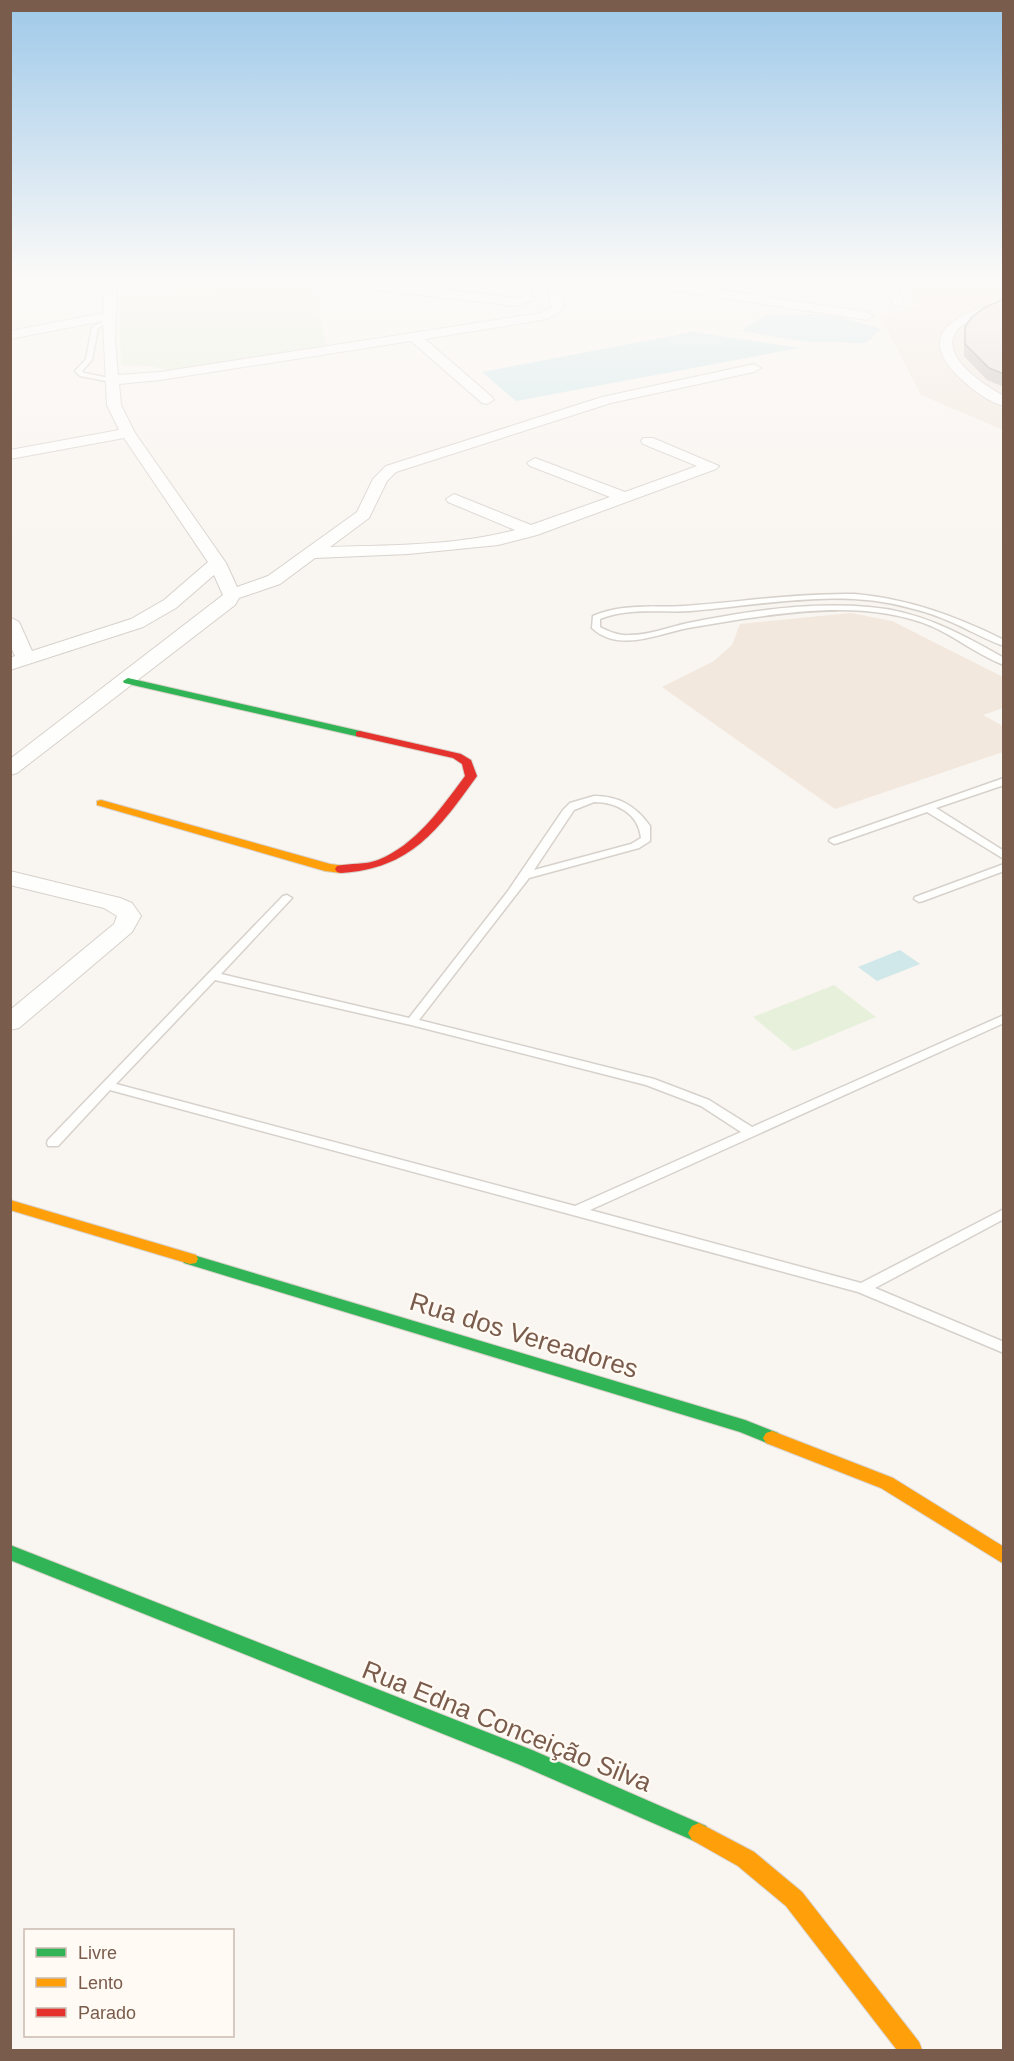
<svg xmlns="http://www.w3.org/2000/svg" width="1014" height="2061" font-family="Arial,sans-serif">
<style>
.residential{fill:#f2e8de}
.green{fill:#e7f0db}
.water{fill:#d0e8ea}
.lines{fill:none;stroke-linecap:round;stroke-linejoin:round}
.lane-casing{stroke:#d7d1cb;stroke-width:3}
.street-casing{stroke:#d7d1cb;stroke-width:2}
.fast-casing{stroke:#d9d2cb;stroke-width:2}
.slow-casing{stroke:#d9d2cb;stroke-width:2}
.jam-casing{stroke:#d9d2cb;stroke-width:2}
.lane{fill:#fefefd;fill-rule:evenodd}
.street{fill:#fefefd;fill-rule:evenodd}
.fast{fill:#30b455;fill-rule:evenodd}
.slow{fill:#ff9f0a;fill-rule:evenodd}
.jam{fill:#e5322d;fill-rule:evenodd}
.wall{fill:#c6bfb9}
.building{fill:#e6ded7;stroke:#a19b96;stroke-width:1.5}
.labels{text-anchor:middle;stroke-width:4.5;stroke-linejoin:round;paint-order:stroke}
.near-street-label{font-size:26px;fill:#7a5c4d;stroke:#fffaf3}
</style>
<rect width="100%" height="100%" fill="#f9f5f0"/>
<g class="residential">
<polygon points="906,280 1003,280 1003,430 921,395 880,316 919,307"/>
<polygon points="851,613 892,621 1003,677 1003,708 983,715 1003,726 1003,752 835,809 662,687 714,661 732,645 740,624"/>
</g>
<g class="green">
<polygon points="292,283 312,287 327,346 172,371 150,366 121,365 119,297"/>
<polygon points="834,985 876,1017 794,1051 753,1017"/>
</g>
<g class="water">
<polygon points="809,314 840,317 881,329 866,343 809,342 741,331 765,315"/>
<polygon points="693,332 800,348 516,401 482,372"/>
<polygon points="900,950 920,964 877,981 858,967"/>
</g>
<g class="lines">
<defs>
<g id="lane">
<polygon points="106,320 111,321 98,328 92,360 82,371 84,373 114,379 114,381 112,382 80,376 75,371 86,359 92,327"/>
<path d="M855 594C909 599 956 616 1004 640V646C992 642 981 636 970 631 951 621 931 613 910 608 839 588 763 605 691 611 661 613 629 607 600 619V627C610 632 619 636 630 635 650 635 669 627 688 623 747 611 809 602 869 607 920 611 960 633 1004 658V665C978 655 956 637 931 626 872 602 803 610 742 619 724 622 706 625 688 628 658 634 618 653 592 628L593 616C623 603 653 608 684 606 741 602 797 593 855 594Z"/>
<polygon points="1004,778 1004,785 936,808 1004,851 1004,859 927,812 838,843 834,844 829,841 830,839"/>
<path d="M594 796C619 796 636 806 650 826V841L639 848 529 878 419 1020 654 1079 709 1100 752 1127 1004 1015V1023L590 1210 861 1283 1004 1209V1219L875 1288 1004 1342V1353L858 1292 110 1090 58 1146H48L47 1143 48 1140 283 896 287 895 292 898 221 974 409 1018 508 891 563 810 570 803ZM594 802C617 802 639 814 641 838L631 844 534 870 574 810ZM215 980 411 1025 646 1085 701 1106 741 1132 575 1206 116 1084Z"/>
<polygon points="1004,864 1004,871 923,901 919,902 914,899 915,897"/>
</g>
<g id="street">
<path d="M105 280H117L115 339 118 375 160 372 541 313 551 307 545 280H557L564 308 548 319 425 339 492 397 494 400 487 404 482 403 411 341 160 380 119 384 121 405 135 433 226 563 237 587 268 576 357 512 373 479 386 466 602 397 754 364 761 368 754 372 611 403 396 472 387 481 369 518 330 547C390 545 456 546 515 530L448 502 446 499 454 494 531 525 610 497 530 466 527 463 535 458 625 492 697 466 643 444 641 441 643 438H653L719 466 716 469 537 535 498 545 408 554 315 558 280 584 239 598 235 605 17 773 10 775V759L223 595 214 575 176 608 143 627 10 670V658L15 656 10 645V617L19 622 32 651 131 619 164 600 208 562 124 438 10 459V450L119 430 107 405 103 321 10 339V331L103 313Z"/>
<polygon points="316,280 357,280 517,298 521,298 520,287 488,284 482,280 531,280 533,300 517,306 322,284"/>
<polygon points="625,280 657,280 867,312 873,316 867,320 631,284"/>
<polygon points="883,280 895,280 904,303 902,306 894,306"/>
<path d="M1004 301V309C989 313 971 317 960 327 933 353 984 385 1004 396V406C988 402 972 389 961 379 912 332 959 313 1004 301Z"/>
<polygon points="10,871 120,898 132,903 141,916 132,932 19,1028 10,1030 10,1010 114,924 117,916 104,908 10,885"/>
</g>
<g id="fast">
<polygon points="128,678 360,731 365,734 360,737 124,683 123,681"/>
<polygon points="190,1254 745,1420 778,1433 781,1438 778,1443 772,1445 740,1432 184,1263 182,1259 184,1255"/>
<polygon points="10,1545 532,1750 706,1826 710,1833 706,1840 699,1843 518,1764 10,1560"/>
</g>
<g id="slow">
<polygon points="101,800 330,864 345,866 347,869 341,873 325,871 97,805 97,801"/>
<polygon points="10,1200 196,1255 198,1259 196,1263 190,1264 10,1210"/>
<polygon points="772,1431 893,1478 1004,1547 1004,1564 881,1488 766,1443 763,1438 766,1433"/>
<polygon points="699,1823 754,1852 802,1892 919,2042 922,2050 897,2050 786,1906 738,1866 692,1840 688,1833 692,1826"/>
</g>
<path id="jam" d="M360 731 461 754 471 760 477 776C439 829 411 869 341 873L337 872 335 869 337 866C351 863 365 865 378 860 416 845 442 807 465 776L462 764 453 758 356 736V732Z"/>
</defs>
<use href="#lane" class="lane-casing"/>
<use href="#street" class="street-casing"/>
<use href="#fast" class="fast-casing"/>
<use href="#slow" class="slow-casing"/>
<use href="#jam" class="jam-casing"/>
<use href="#lane" class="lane"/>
<use href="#street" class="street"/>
<use href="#fast" class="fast"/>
<use href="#slow" class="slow"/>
<use href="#jam" class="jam"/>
</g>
<polygon class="wall" points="1004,299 1004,387 987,380 964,356 964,339 965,327"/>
<polygon class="building" points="1004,299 1004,374 989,368 965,344 965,327 972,317 984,308"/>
<linearGradient id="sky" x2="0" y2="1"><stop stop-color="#9ec9e9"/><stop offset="0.49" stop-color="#fcfaf8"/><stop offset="1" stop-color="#fcfaf8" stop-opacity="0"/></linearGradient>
<rect width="1014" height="569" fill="url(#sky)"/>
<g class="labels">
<g class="near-street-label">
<text transform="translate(524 1335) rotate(17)" y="9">Rua dos Vereadores</text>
<text transform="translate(507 1726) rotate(22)" y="9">Rua Edna Conceição Silva</text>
</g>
</g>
<rect width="1014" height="2061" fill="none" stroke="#7a5c4d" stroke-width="24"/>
<rect x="24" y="1929" width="210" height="108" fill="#fffaf3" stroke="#cabbb1" stroke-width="1.5"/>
<rect x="36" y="1948" width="30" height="9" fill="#30b455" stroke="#cabbb1" stroke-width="1.5"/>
<text x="78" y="1959" font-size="18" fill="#7a5c4d">Livre</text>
<rect x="36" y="1978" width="30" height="9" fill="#ff9f0a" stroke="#cabbb1" stroke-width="1.5"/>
<text x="78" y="1989" font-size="18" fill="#7a5c4d">Lento</text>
<rect x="36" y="2008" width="30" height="9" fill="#e5322d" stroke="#cabbb1" stroke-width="1.5"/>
<text x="78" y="2019" font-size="18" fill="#7a5c4d">Parado</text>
</svg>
